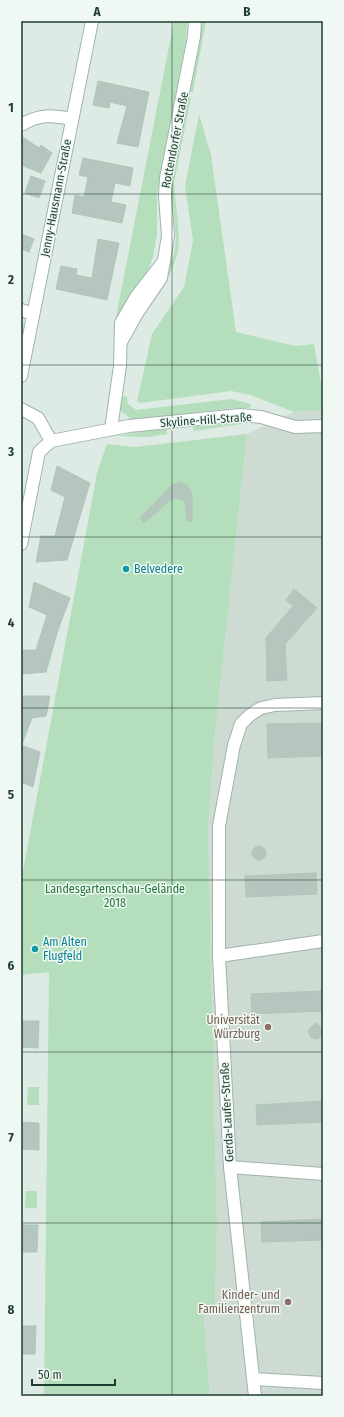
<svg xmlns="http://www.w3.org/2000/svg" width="344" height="1417" font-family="'Fira Sans Condensed',sans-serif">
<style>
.built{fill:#cddbd3}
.green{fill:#b5dfbc}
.building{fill:#b4c6bd;stroke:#b0c6bb}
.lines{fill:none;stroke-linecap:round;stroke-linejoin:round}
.minor-casing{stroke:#a1b3ab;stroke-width:14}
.minor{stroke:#fff;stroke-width:12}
.grid{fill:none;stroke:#1e3d31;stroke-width:1;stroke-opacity:0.55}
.culture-dot{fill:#0f9aa8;stroke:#eff8f3;stroke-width:1.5}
.education-dot{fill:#8d6e63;stroke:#eff8f3;stroke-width:1.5}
.labels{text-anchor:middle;stroke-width:3;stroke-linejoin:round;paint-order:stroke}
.street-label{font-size:12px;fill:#1e3d31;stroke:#eff8f3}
.culture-label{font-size:12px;fill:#0d838f;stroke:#eff8f3;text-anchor:start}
.park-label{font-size:12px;fill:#25773c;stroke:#eff8f3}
.education-label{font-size:12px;fill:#785e54;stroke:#eff8f3;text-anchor:end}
.neatline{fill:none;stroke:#1e3d31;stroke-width:1.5}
.grid-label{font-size:13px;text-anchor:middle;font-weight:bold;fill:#1e3d31}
</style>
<rect width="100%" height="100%" fill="#deebe4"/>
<polygon class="built" points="323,410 323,1396 210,1396 203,1307 215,1305 217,1225 208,829 215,734 247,434 294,412"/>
<g class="green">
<polygon points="174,21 187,21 186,40 157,193 157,234 153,257 148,271 120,311 115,322"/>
<polygon points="202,21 206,21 193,92 191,92 189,90"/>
<polygon points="188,96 191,98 174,183 179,236 178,252 171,272 162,287 174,254 176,240 171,179"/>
<polygon points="199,114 211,155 236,332 295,346 314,344 323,395 323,410 294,412 251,395 231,391 140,403 137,401 152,334 184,287 193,241 185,186"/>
<polygon points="120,395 127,397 128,404 136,410 231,399 251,404 250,408 234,408 132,420 121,411"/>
<polygon points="236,420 244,422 241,424 194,431 192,424"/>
<polygon points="166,428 167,434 148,437 116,436"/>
<polygon points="247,434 215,734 208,829 217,1225 215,1305 203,1307 210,1396 44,1396 49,972 21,975 21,882 97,473 107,444 135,447"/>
<polygon points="28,1087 39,1087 39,1105 27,1105"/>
<polygon points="26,1191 37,1191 37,1208 25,1208"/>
</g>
<g class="building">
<polygon points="98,81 149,92 138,147 117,143 127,106 110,102 109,108 93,105"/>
<polygon points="21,136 39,148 41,145 52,153 41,173 21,165"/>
<polygon points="83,158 133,168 130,186 115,183 111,202 126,205 122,223 72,213 75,195 84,197 88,177 79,175"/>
<polygon points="31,176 45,181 39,198 25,193"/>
<polygon points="21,234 34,239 29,252 21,249"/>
<polygon points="98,239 119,243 107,300 56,289 61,266 77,269 76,275 92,278"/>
<polygon points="57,466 90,483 67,560 36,562 41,536 55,536 65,497 51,490"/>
<polygon points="179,482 186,485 192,493 192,521 187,521 185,501 176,498 169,501 144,523 140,518 171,486"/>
<polygon points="34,582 70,598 58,630 46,672 21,674 21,650 36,650 47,615 29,607"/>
<polygon points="294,589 317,608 285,644 287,680 267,681 266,638 293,606 286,600"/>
<polygon points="21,696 50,696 46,716 32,718 22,744"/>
<polygon points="323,723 323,756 268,758 267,724"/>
<polygon points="21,745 40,752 33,787 21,782"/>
<circle cx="259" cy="853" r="7"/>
<polygon points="316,873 317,894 246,897 245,876"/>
<polygon points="321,991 322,1011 252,1014 251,994"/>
<polygon points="21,1021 39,1021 38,1048 21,1047"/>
<polygon points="317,1023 322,1030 322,1035 318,1039 312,1038 309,1034 309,1029"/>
<polygon points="323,1101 323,1122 257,1125 256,1105"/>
<polygon points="21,1122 39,1123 39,1150 21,1149"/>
<polygon points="323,1219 323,1240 262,1242 261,1222"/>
<polygon points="21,1225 38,1225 37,1252 21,1252"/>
<polygon points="21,1326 36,1326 35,1354 21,1354"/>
</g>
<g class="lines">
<defs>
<g id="minor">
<path d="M21 125C40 114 51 115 72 119"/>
<polyline points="21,310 33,314"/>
<polyline points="121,342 136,315 161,278 168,236 165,196 166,178 194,37 195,21"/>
<polyline points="21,376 92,21"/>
<polyline points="21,409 38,418 51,441"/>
<polyline points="111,429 120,366 121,323 136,297 164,261"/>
<polyline points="21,544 39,452 51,441 129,426 240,415 261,417 295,427 323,426"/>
<polyline points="219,956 323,941"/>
<polyline points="230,1167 323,1174"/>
<polyline points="253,1379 323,1383"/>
<polyline points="255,1396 230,1167 219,956 219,826 234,745 241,724 250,715 261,708 275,705 323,703"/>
</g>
</defs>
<use href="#minor" class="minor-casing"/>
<use href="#minor" class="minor"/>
</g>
<path class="grid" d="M172 21V1396M21 194H323M21 365H323M21 537H323M21 708H323M21 880H323M21 1052H323M21 1223H323"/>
<g class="culture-dot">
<circle cx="126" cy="569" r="4"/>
<circle cx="35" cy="949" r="4"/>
</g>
<g class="education-dot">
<circle cx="268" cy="1027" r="4"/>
<circle cx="288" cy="1302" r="4"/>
</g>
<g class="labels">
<g class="street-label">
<text transform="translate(175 140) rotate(-79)" y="4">Rottendorfer Straße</text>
<text transform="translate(56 198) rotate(-79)" y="4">Jenny-Hausmann-Straße</text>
<text transform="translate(206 420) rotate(-4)" y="4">Skyline-Hill-Straße</text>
<text transform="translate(227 1112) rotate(-93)" y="4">Gerda-Laufer-Straße</text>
</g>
<g class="culture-label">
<text x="134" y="573">Belvedere</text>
<text x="43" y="946">Am Alten<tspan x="43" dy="14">Flugfeld</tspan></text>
</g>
<g class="park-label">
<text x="115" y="893">Landesgartenschau-Gelände<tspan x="115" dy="14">2018</tspan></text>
</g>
<g class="education-label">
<text x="260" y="1024">Universität<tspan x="260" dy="14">Würzburg</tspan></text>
<text x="280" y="1299">Kinder- und<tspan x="280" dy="14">Familienzentrum</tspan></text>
</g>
</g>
<rect width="344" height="1417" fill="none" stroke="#eff8f3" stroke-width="44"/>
<path d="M32 1379v6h83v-6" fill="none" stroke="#1e3d31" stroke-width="2"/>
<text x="38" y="1379" font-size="12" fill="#1e3d31" stroke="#eff8f3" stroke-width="3" paint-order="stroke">50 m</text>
<rect x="22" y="22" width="300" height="1373" class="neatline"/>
<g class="grid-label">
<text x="97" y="16">A</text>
<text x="247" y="16">B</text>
<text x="11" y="112">1</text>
<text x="11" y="284">2</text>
<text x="11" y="456">3</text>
<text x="11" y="627">4</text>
<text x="11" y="799">5</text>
<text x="11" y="970">6</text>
<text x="11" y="1142">7</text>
<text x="11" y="1314">8</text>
</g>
</svg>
